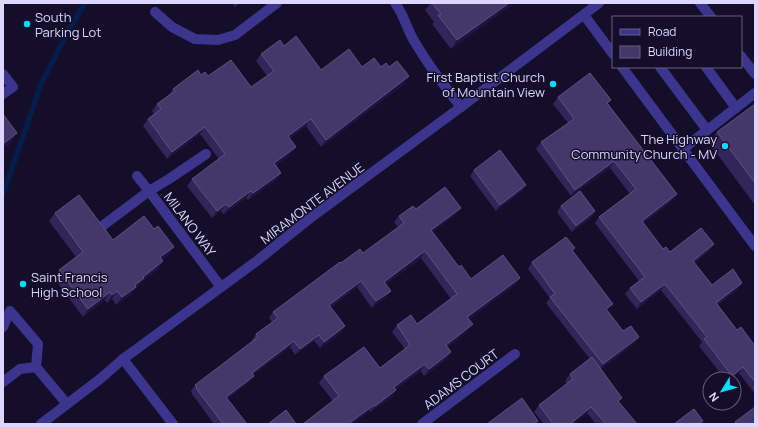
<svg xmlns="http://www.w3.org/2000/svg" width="758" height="427" font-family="Manrope,sans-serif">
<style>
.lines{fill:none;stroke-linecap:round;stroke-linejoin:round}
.stream{stroke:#061c4b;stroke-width:5.5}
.minor{stroke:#3c358d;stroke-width:10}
.wall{fill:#322559}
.shaded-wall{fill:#1e143f}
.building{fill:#44386b;stroke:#5c5182}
.poi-dot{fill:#03dcff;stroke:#140e2a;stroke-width:1.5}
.labels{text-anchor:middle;stroke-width:3;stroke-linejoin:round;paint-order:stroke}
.poi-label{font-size:13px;fill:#ddd7ff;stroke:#140e2a;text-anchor:start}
.street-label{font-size:13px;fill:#ddd7ff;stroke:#140e2a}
</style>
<rect width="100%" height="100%" fill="#140e2a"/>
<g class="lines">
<polyline class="stream" points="3,194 41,84 70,28 85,3"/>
<g class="minor">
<path d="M395 3C405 16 407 31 416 44 429 66 445 87 461 107"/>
<polyline points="700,3 711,17"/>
<polyline points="155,12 172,27 195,39 218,40 235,35 277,3"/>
<polyline points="584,15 613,54"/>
<polyline points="741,56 755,74"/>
<polyline points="622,67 755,246"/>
<polyline points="660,67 707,130"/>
<polyline points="706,67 736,108"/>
<polyline points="3,74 13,87 3,94"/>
<polyline points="683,149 755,93"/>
<polyline points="137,176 149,191 221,287"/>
<polyline points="101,227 149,191 169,179 206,154"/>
<polyline points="3,327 10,311 38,344 36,367 67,404"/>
<polyline points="123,359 173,424"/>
<polyline points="3,382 20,369 36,367"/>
<polyline points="41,424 100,379 123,359 258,260 309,219 461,107 599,3"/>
<polyline points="422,424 515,354"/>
</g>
</g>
<g class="wall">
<polygon points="232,3 240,3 235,7"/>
<polygon points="431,3 514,3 451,49 432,24 434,22 425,10"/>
<polygon points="284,46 321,70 362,67 389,67 409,76 404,84 321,147 306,126 290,138 291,154 275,166 281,173 276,180 248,200 246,198 224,214 221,211 212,218 187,186 192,179 219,159 200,134 167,159 143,126 148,119 154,114 152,111 157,104 168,96 173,89 201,75 208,76 251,87 267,76 256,61 261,54"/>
<polygon points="558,97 608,104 673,200 643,223 663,249 670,252 714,244 709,251 694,263 712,285 738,289 718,305 737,330 755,346 755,394 739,373 731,379 725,379 699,346 702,342 661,290 637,309 625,294 630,288 639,281 595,223 599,217 630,194 610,168 571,196 536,149 541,142 568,123 553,104"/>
<polygon points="755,104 755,205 709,143 717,132"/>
<polygon points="474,170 522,191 496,211 470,176"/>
<polygon points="561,206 591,218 572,232 557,212"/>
<polygon points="416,209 456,214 432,232 459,267 471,279 515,285 469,319 468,331 447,347 447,359 424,376 421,371 396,389 392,397 370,412 369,411 352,424 303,424 333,401 319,383 324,376 380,368 405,349 392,332 397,325 417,324 451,299 421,258 386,284 391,291 386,297 372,308 357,287 331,307 345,326 341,333 320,348 314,341 295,355 290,347 253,375 249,382 227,399 247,424 214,424 192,394 191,391 195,385 253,342 252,340 256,334 272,322 269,318 273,312 341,263 363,253 398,227 394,222 399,216"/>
<polygon points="55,213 113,240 154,229 174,247 168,255 162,259 158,269 142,281 138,286 134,290 130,295 116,305 112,299 107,303 105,300 83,317 54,278 59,270 76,257 49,221"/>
<polygon points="573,251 608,311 623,331 635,343 601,369 619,402 637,424 596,424 587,413 573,424 544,424 534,412 539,405 567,384 565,381 570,374 590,359 546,303 550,298 528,269 532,262"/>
</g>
<g class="shaded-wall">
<polygon points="509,3 514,3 451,49 457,40"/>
<polygon points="409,76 404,84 321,147 326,140"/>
<polygon points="311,119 306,126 283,143 288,136"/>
<polygon points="205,127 200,134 167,159 172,152"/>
<polygon points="17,133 10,144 3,149 3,144"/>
<polygon points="296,147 291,154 269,171 274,163"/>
<polygon points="614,161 610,168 571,196 575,190"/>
<polygon points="281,173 276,180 248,200 253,193"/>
<polygon points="526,185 522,191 496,211 500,205"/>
<polygon points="251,191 246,198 224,214 229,207"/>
<polygon points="677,194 673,200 637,227 642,221"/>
<polygon points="226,204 221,211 212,218 217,211"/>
<polygon points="461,208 456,214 426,237 431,230"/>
<polygon points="595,211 591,218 572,232 576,226"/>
<polygon points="714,244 709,251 688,267 693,261"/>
<polygon points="174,247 168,255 154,265 160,257"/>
<polygon points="425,251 421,258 380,289 384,282"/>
<polygon points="163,261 158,269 142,281 138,286 134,290 130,295 116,305 122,297 143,277"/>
<polygon points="520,278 515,285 463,324 467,317"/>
<polygon points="361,281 357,287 325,311 329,305"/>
<polygon points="742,283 738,289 712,309 716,303"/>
<polygon points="665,284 661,290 637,309 641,302"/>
<polygon points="117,291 112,299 107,303 112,295"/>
<polygon points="391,291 386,297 372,308 376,301"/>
<polygon points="110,292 105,300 83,317 88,309"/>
<polygon points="613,304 608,310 602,315 606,309"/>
<polygon points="473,324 468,331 441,351 446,345"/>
<polygon points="345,326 341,333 320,348 324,342"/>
<polygon points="319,335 314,341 295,355 300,349"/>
<polygon points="639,337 635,343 599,371 603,364"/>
<polygon points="294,341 290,347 248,379 252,373"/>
<polygon points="451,352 447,359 424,376 429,369"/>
<polygon points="425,364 421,371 390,394 394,387"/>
<polygon points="743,367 739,373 731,379 729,379 732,376"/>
<polygon points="254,376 249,382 221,403 226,397"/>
<polygon points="396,390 392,397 370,412 375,406"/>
<polygon points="374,405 369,411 352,424 348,424"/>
<polygon points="591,407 587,413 573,424 570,424"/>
</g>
<g class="building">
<polygon points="432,3 509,3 457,40 438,15 441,14"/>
<polygon points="296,36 321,70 349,49 362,67 374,58 381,67 386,63 389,67 397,61 409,76 326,140 311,119 288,136 296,147 274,163 281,173 253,193 251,191 229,207 226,204 217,211 192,179 225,154 205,127 172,152 148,119 161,109 157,104 175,91 173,89 198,70 201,75 205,72 208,76 231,60 251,87 274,71 261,54 280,40 284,46"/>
<polygon points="590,73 611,100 607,103 677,194 642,221 663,249 666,247 670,252 701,228 714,244 693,261 712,285 733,269 742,283 716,303 737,330 741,327 755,346 755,382 743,367 732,376 704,339 707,337 665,284 641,302 630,288 645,277 599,217 636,189 614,161 575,190 541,142 574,119 558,97"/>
<polygon points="755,104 755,183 717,132"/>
<polygon points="3,114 17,133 3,144"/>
<polygon points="500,150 526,185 500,205 474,170"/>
<polygon points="445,187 461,208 431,230 459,267 461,265 471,279 503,255 520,278 467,317 473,324 446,345 451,352 429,369 425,364 394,387 396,390 375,406 374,405 348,424 303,424 339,396 324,376 364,347 380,368 410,345 397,325 411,315 417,324 457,294 425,251 384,282 391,291 376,301 361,281 329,305 345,326 324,342 319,335 300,349 294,341 252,373 254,376 226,397 247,424 223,424 196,388 197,387 195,385 258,337 256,334 278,318 273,312 340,262 341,263 360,249 363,253 404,223 399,216 413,206 416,209"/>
<polygon points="580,191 595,211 576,226 561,206"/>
<polygon points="79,195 113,240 144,216 154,229 158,226 174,247 160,257 163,261 143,277 144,278 135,285 136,287 122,297 117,291 112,295 110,292 88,309 59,270 83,252 55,213"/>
<polygon points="566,237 575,248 572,250 613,304 606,309 623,331 631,326 639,337 603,364 550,297 555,294 532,262"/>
<polygon points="592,357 622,398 618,401 637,424 606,424 591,407 570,424 553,424 539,405 573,379 570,374"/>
<polygon points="522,398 538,421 534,424 487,424"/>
<polygon points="755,407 755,424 737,424 735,422"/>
<polygon points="694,409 703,421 699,424 674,424"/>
<polygon points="286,410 296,424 268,424"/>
</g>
<g class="poi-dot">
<circle cx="27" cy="24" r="4"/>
<circle cx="553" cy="84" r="4"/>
<circle cx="725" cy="146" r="4"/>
<circle cx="23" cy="284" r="4"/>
</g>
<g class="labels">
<g class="poi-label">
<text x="35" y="22">South<tspan x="35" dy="15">Parking Lot</tspan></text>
<text x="545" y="82" text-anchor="end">First Baptist Church<tspan x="545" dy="15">of Mountain View</tspan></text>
<text x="717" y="144" text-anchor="end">The Highway<tspan x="717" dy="15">Community Church - MV</tspan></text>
<text x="31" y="282">Saint Francis<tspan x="31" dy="15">High School</tspan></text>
</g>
<g class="street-label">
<text transform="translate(312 203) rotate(-37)" y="5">MIRAMONTE AVENUE</text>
<text transform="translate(190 224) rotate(53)" y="5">MILANO WAY</text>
<text transform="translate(461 379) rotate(-37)" y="5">ADAMS COURT</text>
</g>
</g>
<rect width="758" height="427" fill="none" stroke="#ddd7ff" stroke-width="8"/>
<rect x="612" y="16" width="130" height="52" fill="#140e2a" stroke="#645e7f"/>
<rect x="620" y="29" width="20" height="6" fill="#3c358d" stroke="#645e7f"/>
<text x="648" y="36" font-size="12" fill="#ddd7ff">Road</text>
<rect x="620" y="46" width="20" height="12" fill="#44386b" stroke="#645e7f"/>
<text x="648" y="56" font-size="12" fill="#ddd7ff">Building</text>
<g transform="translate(722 391) rotate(233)"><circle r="19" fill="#140e2a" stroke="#645e7f"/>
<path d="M0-3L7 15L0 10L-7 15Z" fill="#03dcff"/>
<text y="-6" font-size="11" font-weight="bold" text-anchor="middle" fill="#ddd7ff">N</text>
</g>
</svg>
